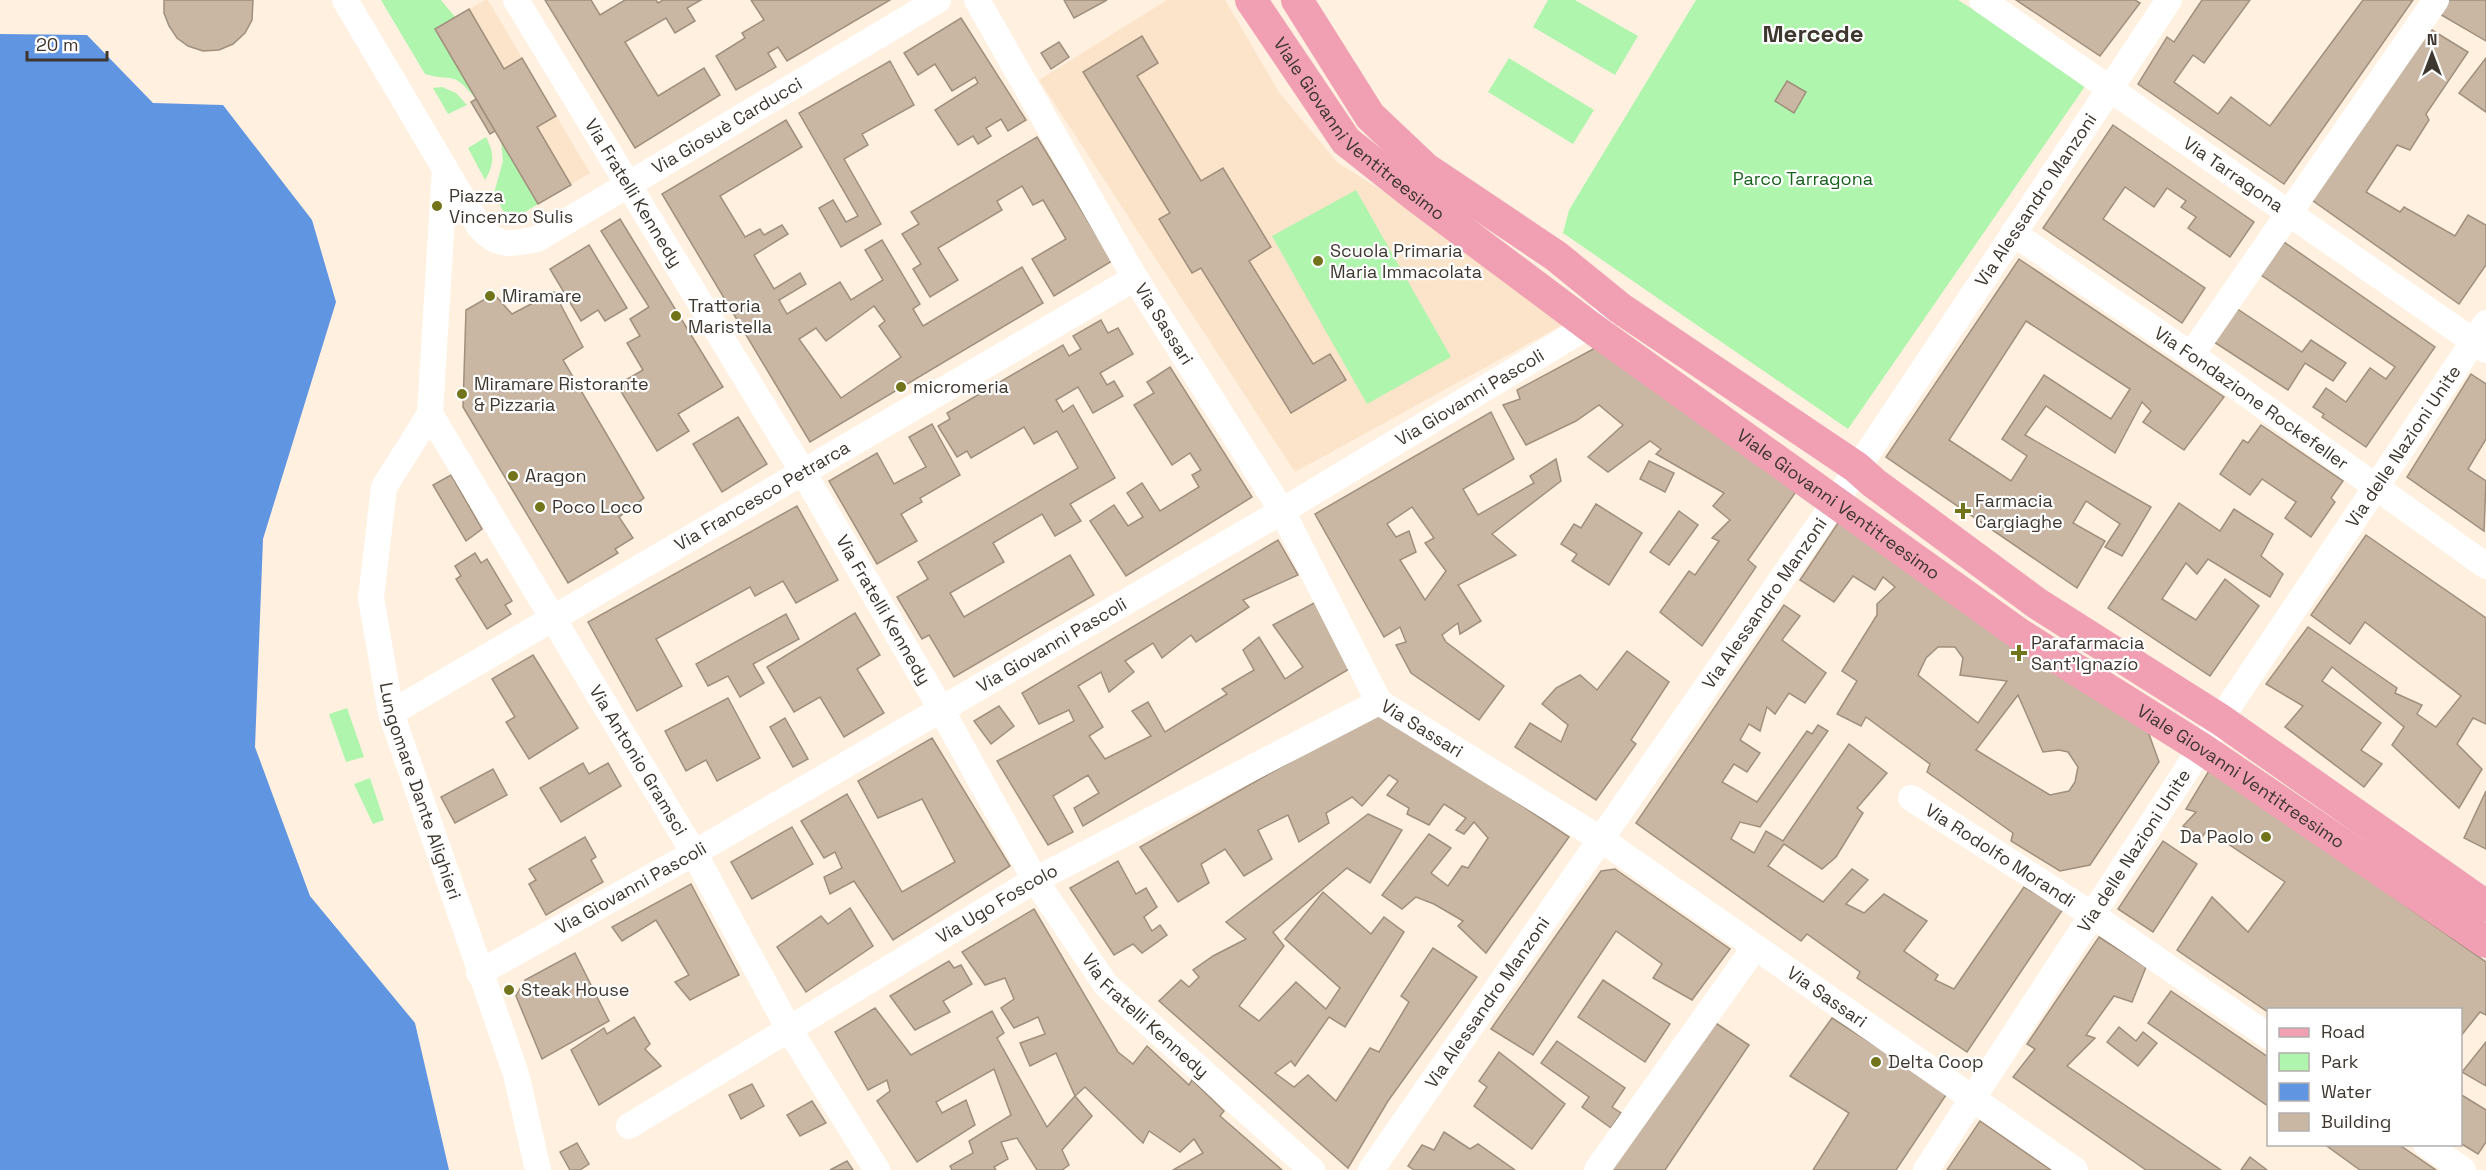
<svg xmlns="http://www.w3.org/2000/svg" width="2486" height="1170" font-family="'Space Grotesk',sans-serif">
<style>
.built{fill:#fce4ca}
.green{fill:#aff5ad}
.water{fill:#6095e2}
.building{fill:#c9b7a4;stroke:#a08f7c;stroke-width:1.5;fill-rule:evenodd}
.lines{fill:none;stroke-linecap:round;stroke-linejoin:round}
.minor{stroke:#fff;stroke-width:26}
.major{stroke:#f1a0b3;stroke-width:32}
.poi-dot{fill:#71741a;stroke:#fff;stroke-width:2}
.labels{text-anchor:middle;stroke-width:4.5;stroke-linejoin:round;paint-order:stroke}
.street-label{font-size:18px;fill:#3e372f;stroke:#fff}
.park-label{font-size:18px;fill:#17621c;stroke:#fff}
.poi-label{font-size:18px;fill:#3e372f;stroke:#fff;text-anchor:start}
.district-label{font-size:24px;font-weight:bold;fill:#3e372f;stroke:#fff}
</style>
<rect width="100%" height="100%" fill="#fff0e0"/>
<g class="built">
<polygon points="485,0 488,0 590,173 538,204 435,29"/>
<polygon points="1167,0 1225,0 1279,92 1338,163 1393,197 1564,324 1295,472 1039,80"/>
</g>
<g class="green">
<path d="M381 0H441L455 17 476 99C451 69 456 83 425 74Z"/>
<polygon points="1548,0 1575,0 1638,36 1615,75 1533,27"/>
<polygon points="1696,0 1958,0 2088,82 1848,429 1563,233 1569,210"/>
<polygon points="1509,58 1594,110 1573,144 1488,92"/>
<polygon points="442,87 456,93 467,105 448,114 433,88"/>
<path d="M486 137C494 153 495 163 485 180L468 148Z"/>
<polygon points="501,141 538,204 520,215 503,211 494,193 503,161"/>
<polygon points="1356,190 1451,357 1367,404 1272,236"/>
<polygon points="347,708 364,757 346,762 329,714"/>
<polygon points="370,778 384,820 373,824 354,784"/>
</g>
<polygon class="water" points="0,34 87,35 153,103 223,105 312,220 336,302 263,539 255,747 310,896 415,1023 449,1170 0,1170"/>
<g class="building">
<polygon points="164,0 253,0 252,20 245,33 233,44 219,50 203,51 188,46 177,38 169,26 164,13"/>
<polygon points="545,0 591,0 600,15 625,0 656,0 658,3 663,0 701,0 687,8 695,21 675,33 666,18 625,42 658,96 704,68 720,95 635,148"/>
<polygon points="751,0 890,0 787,61 778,47 768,53 776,67 736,90 716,56 745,38 742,33 764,20"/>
<polygon points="1064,0 1107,0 1074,18"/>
<polygon points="2016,0 2135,0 2140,3 2100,56"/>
<polygon points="2202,0 2250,0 2204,63 2193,55 2174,82 2218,114 2231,97 2270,126 2363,0 2413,0 2284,184 2138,84 2167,37 2174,42"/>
<polygon points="2448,0 2486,0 2486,41 2438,13"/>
<polygon points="469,9 504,69 522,58 556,116 537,127 571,185 538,204 435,29"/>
<polygon points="961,18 1026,120 1008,131 1001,119 986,128 991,136 978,144 973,136 958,145 935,110 978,83 975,77 952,91 935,64 918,75 904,53"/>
<polygon points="2427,27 2468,52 2426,114 2429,120 2410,150 2397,145 2366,192 2400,212 2404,207 2455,236 2468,215 2486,225 2486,265 2459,304 2309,198"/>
<polygon points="1142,36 1158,63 1137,76 1201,181 1223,168 1271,247 1249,261 1313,364 1330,354 1346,380 1291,413 1201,268 1192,273 1159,219 1170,213 1083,72"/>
<polygon points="1059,42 1069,57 1051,69 1041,53"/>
<polygon points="2486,58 2486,112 2459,93"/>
<polygon points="890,61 914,105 862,134 868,145 844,159 881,224 841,247 819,208 833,200 846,222 858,216 799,113"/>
<polygon points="1787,81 1806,92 1794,113 1775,101"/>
<polygon points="476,99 495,131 490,134 471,102"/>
<path d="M786 120 802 147 720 196 745 237 760 229 764 235 782 225 788 234 754 255 774 289 800 273 806 284 779 300 787 314 840 282 851 300 883 280 865 250 882 240 920 304 913 309 923 326 1022 267 1043 303 810 442 662 194ZM874 306 885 321 879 326 901 357 841 398 799 339 816 328 826 341Z"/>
<polygon points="2113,125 2254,222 2230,257 2188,228 2196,217 2181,207 2186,201 2167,188 2154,207 2125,187 2103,219 2205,288 2182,323 2043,228"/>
<polygon points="1037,137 1112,261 1054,296 1032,259 1066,239 1043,200 1033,205 1022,186 997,201 1002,210 938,248 958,280 930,297 913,269 921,264 902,234 919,224 911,212"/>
<polygon points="620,219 723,387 678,414 689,431 657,451 617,385 643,370 627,343 640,336 630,319 649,307 601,231"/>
<polygon points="2284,242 2435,347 2366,447 2322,417 2324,414 2313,407 2326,388 2346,402 2370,368 2386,379 2395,367 2261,275"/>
<polygon points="589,245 627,308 605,321 598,310 581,321 550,269"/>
<path d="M2019 259 2224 397 2184 450 2143 422 2151 411 2142 402 2115 453 2046 406 2025 435 2151 507 2122 556 2105 547 2120 524 2086 501 2073 523 2105 541 2077 588 1886 457ZM2026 321 2130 389 2111 419 2044 375 2002 439 2027 456 2011 481 1949 440Z"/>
<polygon points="554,292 583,347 563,360 644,498 619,517 633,538 615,549 618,553 568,583 463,407 466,310 494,294 512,314"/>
<polygon points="2236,308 2302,352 2311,340 2346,363 2333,381 2305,363 2288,390 2214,342"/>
<polygon points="1101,320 1108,333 1118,328 1133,354 1100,373 1107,385 1114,381 1123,396 1093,413 1078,387 1056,400 1063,412 1073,405 1115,478 1070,504 1081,521 1055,536 1042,514 993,543 1004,562 950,593 964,617 1070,555 1094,595 954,677 929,635 922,639 897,597 928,579 918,562 1078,468 1057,431 1034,444 1024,427 971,458 967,451 957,457 938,426 950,419 947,413 1063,345 1069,356 1081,349 1073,336"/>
<polygon points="1599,346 1800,486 1748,560 1756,567 1702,646 1660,612 1689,571 1695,575 1719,541 1712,538 1730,520 1713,506 1724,493 1656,454 1661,449 1650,441 1608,472 1588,457 1623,425 1599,405 1576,421 1526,445 1503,405 1520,399 1517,390"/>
<polygon points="1170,367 1252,497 1126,576 1090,521 1114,505 1128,526 1143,517 1127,493 1142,483 1160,511 1199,487 1192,475 1201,470 1190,453 1172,465 1134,405 1154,393 1147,382"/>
<polygon points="2471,374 2486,384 2486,439 2468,469 2486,481 2484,531 2407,477"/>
<path d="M1491 412 1514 459 1463 489 1478 515 1534 483 1530 476 1556 459 1561 481 1492 534 1516 555 1458 585 1481 621 1460 634 1458 623 1442 635 1446 642 1504 686 1479 720 1411 673 1396 645 1406 642 1400 627 1384 637 1315 514ZM1412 507 1434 538 1425 543 1446 571 1425 600 1400 560 1416 552 1409 531 1396 537 1387 524Z"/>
<polygon points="738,417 767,464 722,492 693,444"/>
<polygon points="932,424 960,475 920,498 922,502 901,514 917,541 877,564 829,481 877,453 894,484 926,467 909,437"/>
<polygon points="2261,425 2343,481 2331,498 2335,502 2311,537 2285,518 2296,502 2262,479 2250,495 2220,474 2243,440 2248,443"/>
<polygon points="1649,461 1674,473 1665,492 1640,479"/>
<polygon points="451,475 482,529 466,541 433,485"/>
<polygon points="2179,503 2220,531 2234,509 2273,534 2261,556 2283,574 2270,597 2208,559 2197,574 2186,563 2162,599 2196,620 2225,579 2259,606 2210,676 2108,608"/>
<polygon points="1596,504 1642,533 1609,585 1572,561 1577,554 1561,544 1574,524 1581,528"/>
<polygon points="797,506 838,580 796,603 783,581 755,596 750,587 656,639 682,686 637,711 588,622"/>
<polygon points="1679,511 1698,525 1669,565 1650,552"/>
<path d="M1844 514 2146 726 2159 762 2090 865 2060 871 2011 841 2013 833 1927 772 1930 764 1866 717 1861 726 1837 714 1857 681 1842 671 1877 615V604L1895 587 1883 577 1875 590 1853 576 1834 602 1800 580ZM1938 647H1955L1963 658 1960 675 2007 681 1978 723 1918 675 1926 658ZM2018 695 2043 752 2059 750 2068 752 2078 767 2075 782 2069 791 2050 795 1976 750Z"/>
<polygon points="2366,535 2486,618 2486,724 2473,718 2457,744 2482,769 2459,808 2392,745 2404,727 2332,667 2322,681 2381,723 2361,750 2382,764 2364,787 2285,727 2303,706 2266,684 2308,627 2397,688 2395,693 2422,705 2417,714 2436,727 2461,696 2365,622 2350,644 2311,615"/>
<polygon points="1278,540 1298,575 1243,600 1249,607 1196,642 1191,635 1162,658 1153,643 1125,661 1134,672 1109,692 1101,672 1078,686 1103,727 1089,736 1105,759 1151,736 1132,711 1148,702 1165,732 1227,694 1222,689 1254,670 1243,650 1259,637 1285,679 1303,667 1273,625 1316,602 1356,665 1083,826 1074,808 1099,793 1088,775 1053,796 1073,832 1048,845 997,761 1074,721 1069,710 1039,724 1022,693"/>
<polygon points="475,553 481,563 487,559 512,601 505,605 511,614 487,629 456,579 461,576 455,566"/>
<polygon points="1784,605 1800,616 1782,640 1826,673 1805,703 1789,693 1775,714 1767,707 1760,731 1749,724 1740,740 1760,753 1747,772 1734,764 1722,782 1757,802 1807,731 1812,734 1818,725 1828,731 1760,827 1740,822 1731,839 1754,853 1766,831 1783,841 1849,744 1887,773 1857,808 1863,813 1836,857 1822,869 1784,844 1768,866 1823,902 1852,869 1868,880 1846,904 1864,913 1884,894 1927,921 1904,951 1938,975 1935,980 1954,989 2024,887 2063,909 1967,1052 1857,978 1860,972 1807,934 1801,941 1636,823"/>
<polygon points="855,613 880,655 857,669 884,713 844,737 820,697 794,712 767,667"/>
<polygon points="786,614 799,639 753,664 764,683 740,697 728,676 708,686 696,664"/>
<polygon points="1627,651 1669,682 1631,740 1636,744 1596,800 1515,747 1530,723 1561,742 1568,725 1542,704 1556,688 1580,675 1597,690"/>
<polygon points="533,655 578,728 529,759 506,722 515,717 492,679"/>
<polygon points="728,698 760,758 717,781 706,760 686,771 665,731"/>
<polygon points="999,706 1014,726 991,744 974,721"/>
<polygon points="1380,711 1569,837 1486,953 1458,926 1463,921 1434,904 1416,897 1402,909 1382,895 1429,834 1451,848 1431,873 1448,886 1462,866 1468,868 1488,838 1474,822 1464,834 1456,830 1466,818 1444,804 1429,825 1407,814 1409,808 1387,795 1398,781 1389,775 1362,806 1352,797 1326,813 1329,823 1299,842 1288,815 1258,830 1272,859 1244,876 1225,849 1201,864 1209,883 1178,902 1140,847"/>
<polygon points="785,718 808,759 793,767 770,727"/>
<polygon points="932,738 1010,866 893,940 854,881 830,894 824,877 842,868 835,852 824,858 801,821 847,794 902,892 955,862 922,799 878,818 858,781"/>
<polygon points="583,763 589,774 608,763 621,786 561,822 540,788"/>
<polygon points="493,769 507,795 455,823 441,797"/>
<polygon points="2210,769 2486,962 2486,1015 2480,1012 2460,1037 2460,1010 2268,1010 2268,1012 2177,950 2212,897 2248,932 2285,882 2207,830 2202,837 2183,826 2196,812 2186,809"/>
<polygon points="2486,791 2486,849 2464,838"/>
<polygon points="1368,814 1402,830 1370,883 1347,868 1273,932 1284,946 1239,1006 1259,1021 1296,982 1326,1009 1340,988 1285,939 1323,892 1371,934 1384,917 1404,932 1345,1027 1329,1017 1295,1066 1291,1061 1275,1073 1294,1087 1308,1075 1336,1101 1370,1048 1379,1052 1409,1002 1401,996 1433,948 1477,977 1388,1101 1348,1168 1159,1001 1181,980 1189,987 1199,977 1193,970 1213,956 1246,939 1226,922"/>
<polygon points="792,827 813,864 752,899 731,862"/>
<polygon points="585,837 596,857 591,860 603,882 546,915 529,884 536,880 529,869"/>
<polygon points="2163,841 2197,864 2153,932 2118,909"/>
<polygon points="1118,861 1136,894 1146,888 1157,907 1144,917 1152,931 1160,925 1167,935 1142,953 1133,944 1114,955 1070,888"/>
<polygon points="1615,869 1730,949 1692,1000 1653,978 1662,964 1616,931 1533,1055 1491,1029 1601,871"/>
<polygon points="691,884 739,975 690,1000 675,982 689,975 656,920 622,941 612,927"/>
<polygon points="850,908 873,946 806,992 777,947 821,916 828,924"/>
<polygon points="1034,909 1118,1052 1133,1064 1147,1046 1189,1085 1192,1080 1224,1111 1220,1116 1282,1170 1173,1170 1203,1153 1194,1139 1180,1152 1149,1131 1143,1143 1085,1087 1075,1096 1056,1053 1030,1066 1020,1043 1045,1034 1038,1017 1014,1028 1001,1008 1014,999 1005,978 985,985 962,952"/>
<polygon points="2099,937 2146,967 2132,1002 2114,996 2086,1035 2095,1038 2067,1066 2221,1170 2146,1170 2013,1077 2035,1049 2027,1044"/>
<polygon points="575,953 609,1021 542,1059 516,996 525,980"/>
<polygon points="949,961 954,968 961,965 972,984 943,1001 950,1012 915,1030 890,996"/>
<polygon points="1603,980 1670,1024 1645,1062 1578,1017"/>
<polygon points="2171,991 2268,1057 2268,1106 2148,1023"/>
<polygon points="875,1008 911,1055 992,1011 1004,1033 997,1038 1047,1127 1075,1096 1092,1116 1062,1150 1069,1165 1062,1170 1037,1170 1017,1138 1001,1142 1008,1159 994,1167 996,1170 952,1170 950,1166 973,1153 969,1141 1011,1115 994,1069 936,1102 942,1113 966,1100 975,1125 917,1162 877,1101 890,1091 887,1080 868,1090 835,1032"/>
<polygon points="634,1017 650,1044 645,1049 661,1066 599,1105 571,1050 604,1028 607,1034"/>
<polygon points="1832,1018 1948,1092 1896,1170 1813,1170 1849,1113 1790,1076"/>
<polygon points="1711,1020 1749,1045 1665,1170 1606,1170"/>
<polygon points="2119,1027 2136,1041 2143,1032 2157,1043 2138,1066 2107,1042"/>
<polygon points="1557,1041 1625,1088 1612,1107 1621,1113 1611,1128 1582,1107 1589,1097 1541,1063"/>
<polygon points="2486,1042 2486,1086 2462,1072"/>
<polygon points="1499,1052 1565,1104 1532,1149 1474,1106 1487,1087 1479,1081"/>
<polygon points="752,1084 764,1106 741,1119 729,1095"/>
<polygon points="2460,1094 2486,1110 2486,1142 2478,1154 2460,1143"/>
<polygon points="812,1101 826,1123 800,1136 787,1115"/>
<polygon points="1980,1121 2051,1170 1947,1170"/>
<polygon points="1444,1132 1470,1149 1478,1144 1515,1170 1414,1170 1408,1166 1422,1145 1434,1150"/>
<polygon points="577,1143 589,1164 580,1170 570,1170 560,1152"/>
<polygon points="2324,1144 2398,1144 2436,1170 2360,1170"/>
<polygon points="2250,1157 2267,1170 2241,1170"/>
<polygon points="847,1161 853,1170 830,1170"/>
</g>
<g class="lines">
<g class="minor">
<path id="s1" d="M345 0 479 226C497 248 511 244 537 239L938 0"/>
<path id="s2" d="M516 0 803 472 941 709 1035 880 1106 985 1312 1170"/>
<path id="s3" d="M977 0 1135 278 1282 511 1379 702 1602 840 2075 1170"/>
<path id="s4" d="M1982 0 2486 350"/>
<path id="s5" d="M445 168 430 414 384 487 371 598 391 713 516 1074 538 1170"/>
<path id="s6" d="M2013 233 2206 365 2486 566"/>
<polyline points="2191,355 2436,0"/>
<path id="s7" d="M430 414 694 853 790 1031 877 1170"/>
<path id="s8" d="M391 713 1135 278"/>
<path id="s9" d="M1911 798 2091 914 2268 1036"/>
<path id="s10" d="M479 973 694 853 1272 517 1603 317"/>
<path id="s11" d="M629 1126 1035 880 1379 702"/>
<polyline points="2426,1144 2463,1170"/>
<path id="s12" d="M1371 1170 1835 502 2169 0"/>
<polyline points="1597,1170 1755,947"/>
<path id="s13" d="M1926 1170 2201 748 2486 323"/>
</g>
<g class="major">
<path id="s14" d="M1251 0 1346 141 1418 198 1589 326 2018 633 2201 748 2486 942"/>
<polyline points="1297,0 1370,116 1425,168 1556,256 1620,308 1856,467 1874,483 2038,604 2221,720 2486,906"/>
</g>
</g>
<g class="poi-dot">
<circle cx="437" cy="206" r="6"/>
<circle cx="1318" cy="261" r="6"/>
<circle cx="490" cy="296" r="6"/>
<circle cx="676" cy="316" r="6"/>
<circle cx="901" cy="387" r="6"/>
<circle cx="462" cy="394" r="6"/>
<circle cx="513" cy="476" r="6"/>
<circle cx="540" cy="507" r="6"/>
<path d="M1960 502h6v6h6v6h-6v6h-6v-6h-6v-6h6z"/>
<path d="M2016 644h6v6h6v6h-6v6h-6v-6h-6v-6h6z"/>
<circle cx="2266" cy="837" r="6"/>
<circle cx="509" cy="990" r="6"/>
<circle cx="1876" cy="1062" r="6"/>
</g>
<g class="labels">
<g class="street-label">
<text dy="6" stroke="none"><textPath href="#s1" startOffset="548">Via Giosuè Carducci</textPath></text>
<text dy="6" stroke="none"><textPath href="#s14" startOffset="170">Viale Giovanni Ventitreesimo</textPath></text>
<text dy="6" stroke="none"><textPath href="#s4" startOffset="306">Via Tarragona</textPath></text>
<text dy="6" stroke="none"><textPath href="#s2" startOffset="226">Via Fratelli Kennedy</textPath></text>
<text dy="6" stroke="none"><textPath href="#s12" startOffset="1176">Via Alessandro Manzoni</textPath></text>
<text dy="6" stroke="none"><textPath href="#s3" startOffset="374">Via Sassari</textPath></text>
<text dy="6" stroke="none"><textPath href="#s10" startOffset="1146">Via Giovanni Pascoli</textPath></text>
<text dy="6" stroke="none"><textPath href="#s6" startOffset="290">Via Fondazione Rockefeller</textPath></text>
<text dy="6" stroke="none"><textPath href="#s13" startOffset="867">Via delle Nazioni Unite</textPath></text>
<text dy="6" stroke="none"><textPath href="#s8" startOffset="430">Via Francesco Petrarca</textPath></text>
<text dy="6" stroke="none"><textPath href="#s14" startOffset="782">Viale Giovanni Ventitreesimo</textPath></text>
<text dy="6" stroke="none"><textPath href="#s12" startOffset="690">Via Alessandro Manzoni</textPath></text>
<text dy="6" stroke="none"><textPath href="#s2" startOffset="712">Via Fratelli Kennedy</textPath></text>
<text dy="6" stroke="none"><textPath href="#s10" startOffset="660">Via Giovanni Pascoli</textPath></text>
<text dy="6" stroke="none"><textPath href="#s3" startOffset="860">Via Sassari</textPath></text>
<text dy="6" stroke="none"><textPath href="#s7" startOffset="404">Via Antonio Gramsci</textPath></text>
<text dy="6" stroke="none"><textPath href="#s14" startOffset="1268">Viale Giovanni Ventitreesimo</textPath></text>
<text dy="6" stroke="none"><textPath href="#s5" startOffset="644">Lungomare Dante Alighieri</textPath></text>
<text dy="6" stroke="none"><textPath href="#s13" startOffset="381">Via delle Nazioni Unite</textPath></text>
<text dy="6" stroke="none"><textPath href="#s9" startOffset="106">Via Rodolfo Morandi</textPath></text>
<text dy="6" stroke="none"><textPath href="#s10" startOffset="174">Via Giovanni Pascoli</textPath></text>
<text dy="6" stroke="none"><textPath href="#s11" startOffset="430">Via Ugo Foscolo</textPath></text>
<text dy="6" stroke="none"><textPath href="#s3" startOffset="1346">Via Sassari</textPath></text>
<text dy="6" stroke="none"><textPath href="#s12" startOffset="204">Via Alessandro Manzoni</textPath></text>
<text dy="6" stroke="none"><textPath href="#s2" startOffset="1198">Via Fratelli Kennedy</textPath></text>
</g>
<g class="park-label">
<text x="1803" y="185">Parco Tarragona</text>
</g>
<g class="poi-label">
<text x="449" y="202">Piazza<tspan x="449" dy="21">Vincenzo Sulis</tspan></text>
<text x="1330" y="257">Scuola Primaria<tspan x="1330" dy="21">Maria Immacolata</tspan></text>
<text x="502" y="302">Miramare</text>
<text x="688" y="312">Trattoria<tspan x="688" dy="21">Maristella</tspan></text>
<text x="474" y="390">Miramare Ristorante<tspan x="474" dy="21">&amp; Pizzaria</tspan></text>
<text x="913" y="393">micromeria</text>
<text x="525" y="482">Aragon</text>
<text x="1975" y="507">Farmacia<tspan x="1975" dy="21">Cargiaghe</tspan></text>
<text x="552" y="513">Poco Loco</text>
<text x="2031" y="649">Parafarmacia<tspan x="2031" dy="21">Sant'Ignazío</tspan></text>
<text x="2254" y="843" text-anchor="end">Da Paolo</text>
<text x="521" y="996">Steak House</text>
<text x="1888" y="1068">Delta Coop</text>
</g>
<g class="district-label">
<text x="1813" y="42">Mercede</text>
</g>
</g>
<rect x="2267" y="1008" width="195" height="138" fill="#ffffff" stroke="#b2afac" stroke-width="1.5"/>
<rect x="2279" y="1028" width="30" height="9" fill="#f1a0b3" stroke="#b2afac" stroke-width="1.5"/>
<text x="2321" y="1038" font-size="18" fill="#3e372f">Road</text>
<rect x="2279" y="1053" width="30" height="18" fill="#aff5ad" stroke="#b2afac" stroke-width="1.5"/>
<text x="2321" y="1068" font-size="18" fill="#3e372f">Park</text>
<rect x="2279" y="1083" width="30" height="18" fill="#6095e2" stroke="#b2afac" stroke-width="1.5"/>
<text x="2321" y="1098" font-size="18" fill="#3e372f">Water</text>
<rect x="2279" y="1113" width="30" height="18" fill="#c9b7a4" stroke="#b2afac" stroke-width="1.5"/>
<text x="2321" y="1128" font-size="18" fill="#3e372f">Building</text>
<g transform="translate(2432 54)" stroke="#ffffff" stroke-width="4.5" paint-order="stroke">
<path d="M0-4.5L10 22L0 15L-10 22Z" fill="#3e372f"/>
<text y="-9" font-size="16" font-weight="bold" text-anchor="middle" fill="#3e372f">N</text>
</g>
<path d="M27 51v9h80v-9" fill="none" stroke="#3e372f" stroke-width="3"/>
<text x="36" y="51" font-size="18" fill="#3e372f" stroke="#ffffff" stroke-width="4.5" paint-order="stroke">20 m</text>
</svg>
